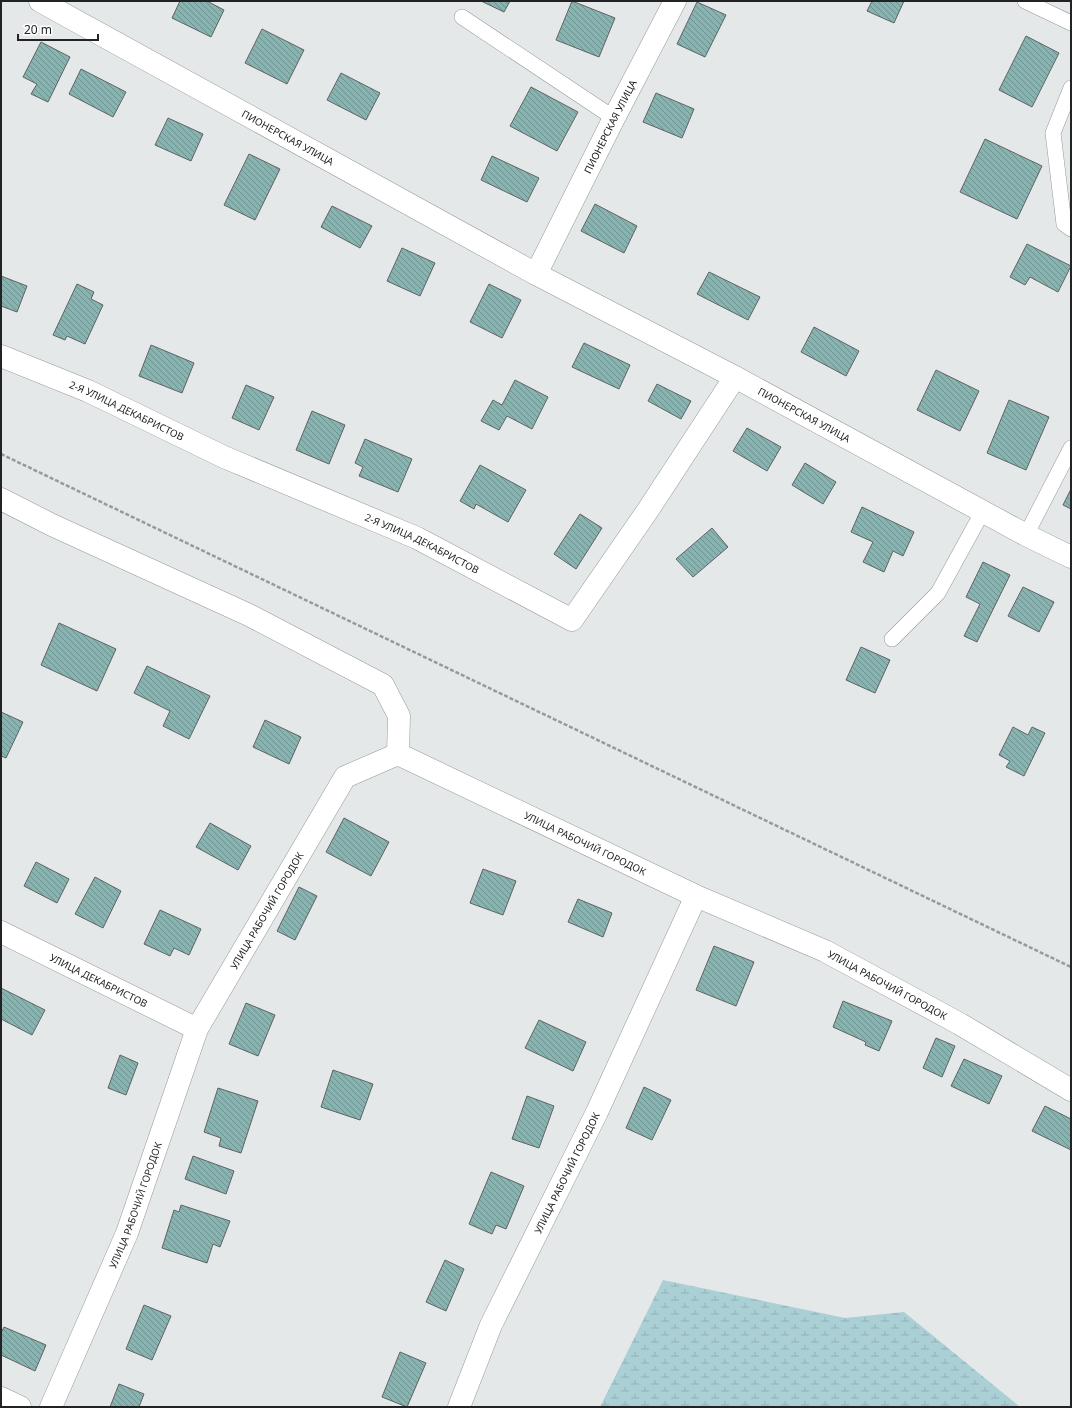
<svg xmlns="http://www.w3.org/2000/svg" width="1072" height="1408" font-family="'Noto Sans',sans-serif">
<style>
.wetland{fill:url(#wetland-marsh)}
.building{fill:url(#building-back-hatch);stroke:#5f6262}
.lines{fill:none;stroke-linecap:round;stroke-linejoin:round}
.lane-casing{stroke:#96999a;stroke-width:16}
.street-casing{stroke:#96999a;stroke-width:23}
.secondary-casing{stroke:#96999a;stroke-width:23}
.path{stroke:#97999a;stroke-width:2.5;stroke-dasharray:4 2;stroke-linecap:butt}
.lane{stroke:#fff;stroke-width:15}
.street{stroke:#fff;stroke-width:22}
.secondary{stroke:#fff;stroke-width:22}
.labels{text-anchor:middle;stroke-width:3;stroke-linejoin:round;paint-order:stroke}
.street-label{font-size:10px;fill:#222324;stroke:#fff}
</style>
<defs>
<pattern id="wetland-marsh" width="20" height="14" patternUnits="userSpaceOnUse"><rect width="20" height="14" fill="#aacfd5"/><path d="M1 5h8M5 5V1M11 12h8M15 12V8" fill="none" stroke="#92b1b7"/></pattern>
<pattern id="building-back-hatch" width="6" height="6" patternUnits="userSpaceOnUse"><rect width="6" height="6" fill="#87b4b1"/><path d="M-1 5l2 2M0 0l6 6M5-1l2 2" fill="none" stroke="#6e9290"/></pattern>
</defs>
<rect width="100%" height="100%" fill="#e5e8e9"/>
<polygon class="wetland" points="663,1280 845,1318 904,1312 1020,1407 600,1407"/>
<g class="building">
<polygon points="180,1 207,1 224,10 211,37 172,18"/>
<polygon points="481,1 510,1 504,12"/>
<polygon points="572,1 615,18 599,57 556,40"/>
<polygon points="872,1 904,1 894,23 867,11"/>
<polygon points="697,2 726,15 705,57 677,44"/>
<polygon points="262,29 304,50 287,84 245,63"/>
<polygon points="1026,36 1059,53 1032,107 999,90"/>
<polygon points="41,42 70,57 48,102 31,94 37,84 23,77"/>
<polygon points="81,69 126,92 113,117 69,94"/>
<polygon points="341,73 380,93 366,120 327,100"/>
<polygon points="531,87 578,112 557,151 510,126"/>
<polygon points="656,93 694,109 682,138 643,122"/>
<polygon points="168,118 203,134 191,161 155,145"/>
<polygon points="985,139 1042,166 1017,219 960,192"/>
<polygon points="249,154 280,169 255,220 224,205"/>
<polygon points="492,156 539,178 527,202 481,180"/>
<polygon points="595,204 637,226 624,253 581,231"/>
<polygon points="332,206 372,226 360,248 321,227"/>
<polygon points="1027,244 1071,266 1058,292 1030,277 1025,285 1010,277"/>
<polygon points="402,248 435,263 420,296 387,281"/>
<polygon points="709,272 760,297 748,320 697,294"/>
<polygon points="1,276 27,286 17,312 1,306"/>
<polygon points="77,284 94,292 91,299 103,305 85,344 67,336 65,340 53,335"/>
<polygon points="489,284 521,300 502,338 470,322"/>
<polygon points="814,327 859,351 846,376 801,352"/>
<polygon points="584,343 630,365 619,389 572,367"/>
<polygon points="151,345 194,363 182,393 139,376"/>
<polygon points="936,370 979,391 960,431 917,410"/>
<polygon points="515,380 548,397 532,429 507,416 499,430 481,421 493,400 502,405"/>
<polygon points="657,384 691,401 681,419 648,401"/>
<polygon points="246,385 274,397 259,430 232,418"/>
<polygon points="1009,400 1049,417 1026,470 987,453"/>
<polygon points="312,411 345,425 329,464 296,450"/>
<polygon points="747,428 781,447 767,471 733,451"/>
<polygon points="365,439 412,459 398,492 359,476 363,467 355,463"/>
<polygon points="805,463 836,482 823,504 792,485"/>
<polygon points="480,465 526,490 508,522 476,504 474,509 460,501"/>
<polygon points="1071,489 1071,509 1063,505"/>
<polygon points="862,507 914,532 903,556 893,551 884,572 863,562 873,542 851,532"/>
<polygon points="580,514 602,528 576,569 554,554"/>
<polygon points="712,528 728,547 693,577 676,559"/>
<polygon points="983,562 1010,575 977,642 964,636 980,604 966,597"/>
<polygon points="1023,587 1054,602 1039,632 1008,616"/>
<polygon points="59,623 116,649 97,691 41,665"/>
<polygon points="861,647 890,660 875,693 846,680"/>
<polygon points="147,666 210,696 189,739 163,726 170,711 134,693"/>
<polygon points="1,712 23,722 6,758 1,756"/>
<polygon points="265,720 301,737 289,764 253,747"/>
<polygon points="1013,727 1028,735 1032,727 1045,733 1024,776 1006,767 1010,761 999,755"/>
<polygon points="344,818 389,842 371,876 326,852"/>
<polygon points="210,823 251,846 238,870 196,847"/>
<polygon points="36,862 69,879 57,903 24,886"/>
<polygon points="483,869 516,881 503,915 470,903"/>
<polygon points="95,877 121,891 103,928 75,914"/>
<polygon points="299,887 317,896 295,940 277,931"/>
<polygon points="578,899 612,913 603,937 568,922"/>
<polygon points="160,910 201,929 189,955 174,948 170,956 144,944"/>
<polygon points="714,946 754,962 736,1006 696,990"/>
<polygon points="1,988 45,1010 32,1035 1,1019"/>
<polygon points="843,1001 892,1021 879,1051 865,1045 866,1042 833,1027"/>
<polygon points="246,1003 275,1015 258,1056 229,1044"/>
<polygon points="539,1020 586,1042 573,1071 525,1048"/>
<polygon points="936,1038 955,1046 942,1077 923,1068"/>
<polygon points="120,1055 138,1063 126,1095 108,1088"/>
<polygon points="964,1059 1002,1076 989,1104 951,1086"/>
<polygon points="333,1070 373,1084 360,1120 321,1107"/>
<polygon points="644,1087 671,1100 652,1140 626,1128"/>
<polygon points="218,1088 258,1101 241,1153 219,1146 221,1138 204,1132"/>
<polygon points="527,1096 554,1106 539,1148 512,1139"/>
<polygon points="1045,1106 1071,1119 1071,1150 1032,1131"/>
<polygon points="193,1156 234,1171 226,1194 185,1179"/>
<polygon points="491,1172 524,1186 506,1229 496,1225 492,1234 469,1224"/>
<polygon points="181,1205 230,1221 220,1247 213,1244 207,1263 162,1248 174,1210 179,1212"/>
<polygon points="445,1260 464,1269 446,1311 426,1302"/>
<polygon points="144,1305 171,1316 152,1360 126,1349"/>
<polygon points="4,1327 46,1345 35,1371 1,1355 1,1333"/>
<polygon points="400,1352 426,1363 407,1407 382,1397"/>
<polygon points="119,1384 144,1394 139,1407 110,1407"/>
</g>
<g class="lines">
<defs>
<g id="lane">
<polyline points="1025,1 1071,23"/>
<polyline points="462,17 614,118"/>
<polyline points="1071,88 1053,133 1064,224 1071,229"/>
<polyline points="1026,535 1071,448"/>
<polyline points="892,639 938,593 983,511"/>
</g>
<g id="street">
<path id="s1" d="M536 274 614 118 675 1"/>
<path id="s2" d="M1 356 88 391 224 457 417 538 572 620 648 510 735 377"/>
<polyline points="1,499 52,525 249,615 383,685 399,716 398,754"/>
<path id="s3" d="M1 932 197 1029"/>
<polyline points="1,1398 20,1407"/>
<path id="s4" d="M51 1407 127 1233 197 1029 345 777 398 754 696 896 825 951 960 1024 1071 1090"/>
<path id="s5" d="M459 1407 491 1325 597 1112 696 896"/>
</g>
<g id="secondary">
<path id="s6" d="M40 1 536 274 735 377 1026 535 1071 557"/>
</g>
</defs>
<use href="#lane" class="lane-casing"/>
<use href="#street" class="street-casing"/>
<use href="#secondary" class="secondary-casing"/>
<polyline class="path" points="1,454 1071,967"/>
<use href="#lane" class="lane"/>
<use href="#street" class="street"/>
<use href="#secondary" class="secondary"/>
</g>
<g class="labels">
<g class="street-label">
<text dy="4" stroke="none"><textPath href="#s1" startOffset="165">ПИОНЕРСКАЯ УЛИЦА</textPath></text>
<text dy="4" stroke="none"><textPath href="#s6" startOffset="283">ПИОНЕРСКАЯ УЛИЦА</textPath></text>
<text dy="4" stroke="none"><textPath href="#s2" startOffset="137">2-Я УЛИЦА ДЕКАБРИСТОВ</textPath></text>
<text dy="4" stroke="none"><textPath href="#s6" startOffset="869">ПИОНЕРСКАЯ УЛИЦА</textPath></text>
<text dy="4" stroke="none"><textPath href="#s2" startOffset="461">2-Я УЛИЦА ДЕКАБРИСТОВ</textPath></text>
<text dy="4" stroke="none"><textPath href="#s4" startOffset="963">УЛИЦА РАБОЧИЙ ГОРОДОК</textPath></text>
<text dy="4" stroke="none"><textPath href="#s4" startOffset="543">УЛИЦА РАБОЧИЙ ГОРОДОК</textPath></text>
<text dy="4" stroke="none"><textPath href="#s3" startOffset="109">УЛИЦА ДЕКАБРИСТОВ</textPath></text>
<text dy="4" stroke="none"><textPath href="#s4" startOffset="1297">УЛИЦА РАБОЧИЙ ГОРОДОК</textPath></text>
<text dy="4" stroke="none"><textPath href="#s5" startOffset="258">УЛИЦА РАБОЧИЙ ГОРОДОК</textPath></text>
<text dy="4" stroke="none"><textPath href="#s4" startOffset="219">УЛИЦА РАБОЧИЙ ГОРОДОК</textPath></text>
</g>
</g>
<rect width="1072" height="1408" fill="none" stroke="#222324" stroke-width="4"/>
<path d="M18 34v6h80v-6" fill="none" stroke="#222324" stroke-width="2"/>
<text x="24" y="34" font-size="12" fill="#222324" stroke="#ffffff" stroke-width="3" paint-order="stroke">20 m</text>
</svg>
